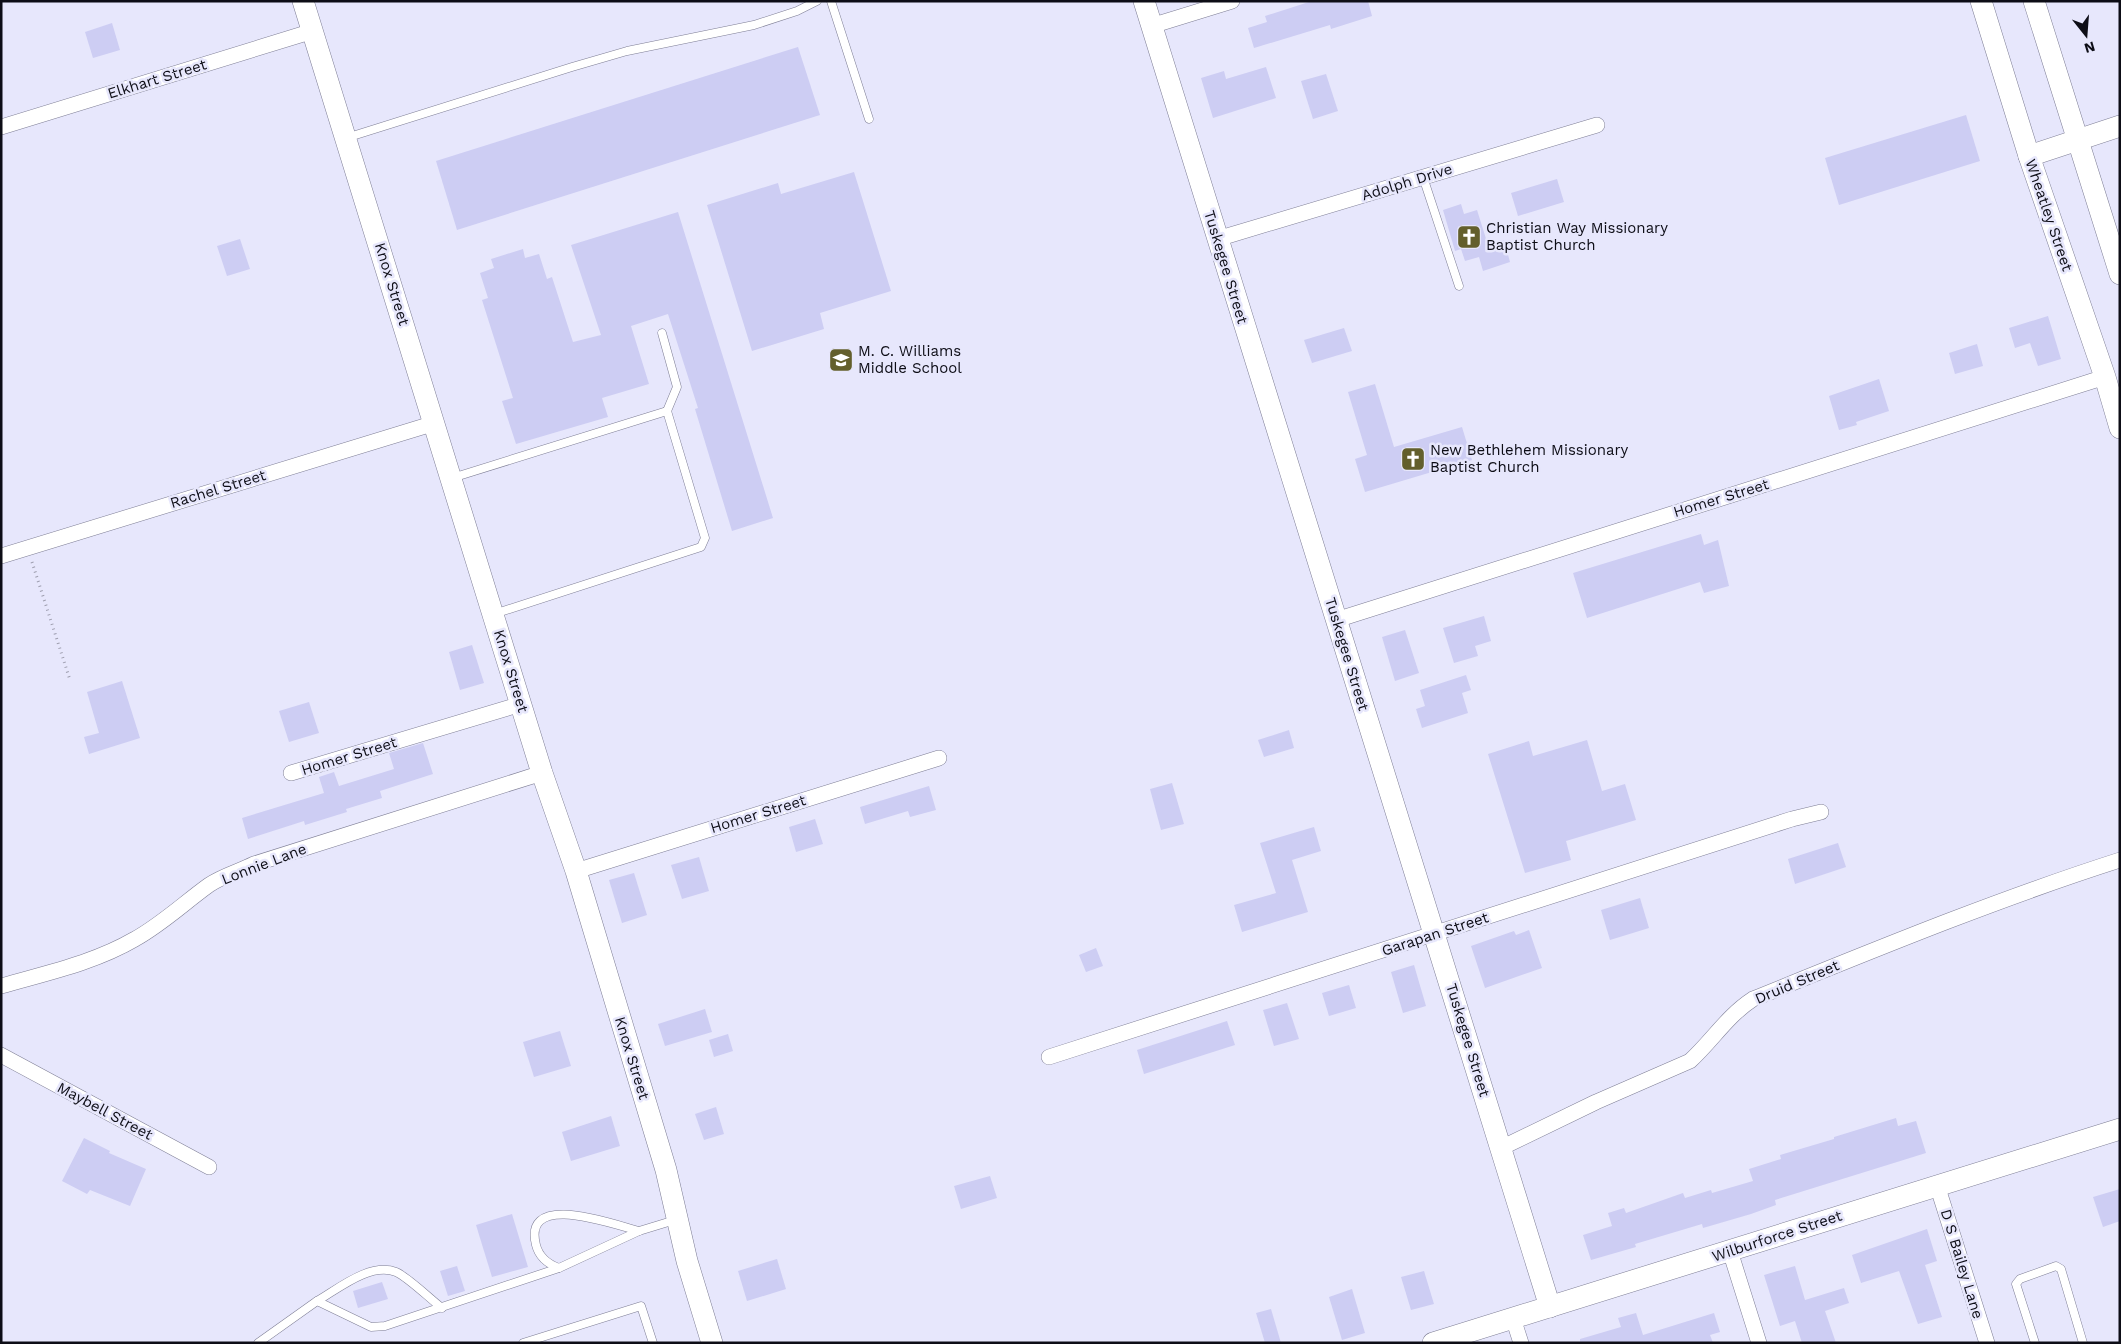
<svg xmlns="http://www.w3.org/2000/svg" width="2121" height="1344" font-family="'Work Sans',sans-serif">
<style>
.building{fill:#cdcdf3}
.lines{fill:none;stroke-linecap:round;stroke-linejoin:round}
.lane-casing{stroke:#7e7e95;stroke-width:9}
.street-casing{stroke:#7e7e95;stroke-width:16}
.secondary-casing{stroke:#7e7e95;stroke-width:22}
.path{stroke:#9e9eaf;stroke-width:3;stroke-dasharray:1 4;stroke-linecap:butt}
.lane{stroke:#fff;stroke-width:8}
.street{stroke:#fff;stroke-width:15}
.secondary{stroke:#fff;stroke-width:21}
.labels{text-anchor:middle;stroke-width:5;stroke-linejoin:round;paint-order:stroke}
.street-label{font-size:15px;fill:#0d0d16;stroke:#e7e7fc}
.poi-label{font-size:15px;fill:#0d0d16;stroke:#e7e7fc;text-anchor:start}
</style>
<rect width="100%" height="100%" fill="#e7e7fc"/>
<g class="building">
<polygon points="1312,1 1368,1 1372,16 1331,29 1330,25 1254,48 1248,28 1267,22 1265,16"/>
<polygon points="112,23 120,50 93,58 85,32"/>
<polygon points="798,47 820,115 457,230 436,161"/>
<polygon points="1266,67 1276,98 1213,118 1201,78 1224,71 1226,79"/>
<polygon points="1326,74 1338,111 1313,119 1301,81"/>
<polygon points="1966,115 1980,161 1839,205 1825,158"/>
<polygon points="854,172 891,291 820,313 824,329 752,351 707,205 778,183 781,194"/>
<polygon points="1557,179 1564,202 1518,216 1511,193"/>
<polygon points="1461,204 1464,214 1477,210 1488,245 1504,240 1510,262 1483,271 1479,257 1465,261 1461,249 1455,251 1443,210"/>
<polygon points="678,212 773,518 732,531 695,409 698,408 668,314 631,326 649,384 602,398 608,417 516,444 502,401 513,398 482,300 488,298 480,273 494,268 491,259 523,249 525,258 539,254 547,279 552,277 573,342 601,335 571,245"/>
<polygon points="240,239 250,269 227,276 217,246"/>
<polygon points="2048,316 2061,359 2038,366 2030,343 2015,348 2009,328"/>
<polygon points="1344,328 1352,351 1312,363 1304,340"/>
<polygon points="1977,344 1983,366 1955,374 1949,353"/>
<polygon points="1879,379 1889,411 1856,422 1857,425 1839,430 1829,396"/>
<polygon points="1375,384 1394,447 1462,427 1472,460 1365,492 1355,459 1367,455 1348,392"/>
<polygon points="1701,534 1704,545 1718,540 1729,586 1704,593 1700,582 1587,618 1573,573"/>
<polygon points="1484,616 1491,641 1475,646 1478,656 1454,663 1443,628"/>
<polygon points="1405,630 1419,673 1395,681 1382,637"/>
<polygon points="472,645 484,683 460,690 449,652"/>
<polygon points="1466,675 1471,690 1462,693 1468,713 1422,728 1416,709 1425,706 1420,690"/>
<polygon points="122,681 140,738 89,754 84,737 99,733 87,692"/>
<polygon points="309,702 319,733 289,742 279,711"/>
<polygon points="1289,730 1294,748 1264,757 1258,740"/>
<polygon points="1587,740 1602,791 1625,784 1636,820 1566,841 1571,860 1525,873 1488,754 1529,741 1533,756"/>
<polygon points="423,743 433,774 380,791 382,798 346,809 347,812 305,825 304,821 248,839 242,818 324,793 319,777 334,772 339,786 394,769 389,753"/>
<polygon points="1172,783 1184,824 1161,830 1150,789"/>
<polygon points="929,786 936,810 910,817 908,811 865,824 860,807"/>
<polygon points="815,819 823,844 796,852 789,827"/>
<polygon points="1314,827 1321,851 1292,860 1308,912 1242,932 1234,905 1276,893 1260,843"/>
<polygon points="1838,843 1846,867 1795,884 1788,859"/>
<polygon points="699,857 709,891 682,899 671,865"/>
<polygon points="634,873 647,915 622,923 609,880"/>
<polygon points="1640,898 1649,928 1610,940 1601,910"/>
<polygon points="1529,930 1542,968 1485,988 1471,946 1514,931 1516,935"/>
<polygon points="1096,948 1103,966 1086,972 1079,955"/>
<polygon points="1414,965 1426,1006 1403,1013 1391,972"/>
<polygon points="1349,985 1356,1008 1329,1016 1322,993"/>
<polygon points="1287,1003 1299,1039 1274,1046 1263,1010"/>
<polygon points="705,1009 712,1032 665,1046 658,1024"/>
<polygon points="1227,1021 1235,1045 1144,1074 1137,1050"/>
<polygon points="560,1031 571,1066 534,1077 523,1042"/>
<polygon points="728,1034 733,1051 714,1057 709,1040"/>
<polygon points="716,1107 724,1134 704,1140 695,1114"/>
<polygon points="611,1116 620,1146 571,1161 562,1132"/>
<polygon points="1896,1118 1898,1126 1916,1121 1926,1153 1775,1200 1776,1205 1751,1214 1703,1228 1702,1224 1635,1244 1636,1247 1591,1260 1583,1235 1612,1226 1608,1213 1624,1208 1626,1213 1683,1193 1685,1198 1711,1190 1712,1193 1753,1181 1749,1169 1781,1159 1780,1155 1834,1139 1834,1137"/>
<polygon points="84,1138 110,1151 109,1153 146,1169 130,1206 90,1190 87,1194 62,1181"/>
<polygon points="990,1176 997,1198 961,1209 954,1186"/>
<polygon points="2120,1189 2120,1221 2103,1227 2093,1197"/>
<polygon points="512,1214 528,1267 492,1277 476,1225"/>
<polygon points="1927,1229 1937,1261 1925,1265 1942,1317 1918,1324 1899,1271 1861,1283 1852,1255"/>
<polygon points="777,1259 786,1289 747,1301 738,1271"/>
<polygon points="457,1266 465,1291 448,1296 440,1271"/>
<polygon points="1795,1266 1805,1300 1844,1288 1849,1303 1825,1311 1836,1343 1802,1343 1795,1321 1780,1326 1764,1275"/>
<polygon points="1424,1271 1434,1304 1411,1310 1401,1277"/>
<polygon points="382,1282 388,1299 358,1308 353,1291"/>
<polygon points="1352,1289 1365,1333 1342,1340 1329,1297"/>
<polygon points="1271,1309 1281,1343 1265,1343 1256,1313"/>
<polygon points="1636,1313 1643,1335 1714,1313 1720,1332 1710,1335 1713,1343 1580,1343 1580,1339 1621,1327 1618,1318"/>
</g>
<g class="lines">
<defs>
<g id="lane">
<polyline points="831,1 869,119"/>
<polyline points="346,138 572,67 627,51 754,25 797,11 817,1"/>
<polyline points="1423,177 1459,286"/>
<polyline points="662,333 677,387 667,411"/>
<polyline points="452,478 667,411 705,538 701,547 494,614"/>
<path d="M559 1268C548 1264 539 1257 536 1245 522 1190 615 1225 639 1231"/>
<path d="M317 1301C338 1289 370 1262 396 1272 408 1277 430 1299 442 1308"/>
<polyline points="258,1343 317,1301 371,1327 385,1326 559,1268 639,1231 675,1220"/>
<polyline points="523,1343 641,1306 653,1343"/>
<polyline points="2035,1343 2016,1284 2020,1279 2056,1266 2061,1269 2083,1343"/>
</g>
<g id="street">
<polyline points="1151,26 1232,1"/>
<polyline points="1,127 313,31"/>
<polyline points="1217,239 1597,125"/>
<polyline points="1,556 435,423"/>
<polyline points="1336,620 2105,377"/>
<polyline points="291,773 521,704"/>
<polyline points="576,871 939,758"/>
<path d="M1 986C46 973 94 963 135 939 162 924 184 903 209 885 222 876 240 871 254 864L542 773"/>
<polyline points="1,1055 209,1167"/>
<polyline points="1049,1057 1792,819 1821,812"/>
<path d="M1501 1148 1596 1102 1690 1061C1712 1041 1727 1016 1753 999 1874 950 1995 900 2120 860"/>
<polyline points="1937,1185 1987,1343"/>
<polyline points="1730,1251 1759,1343"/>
<polyline points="1513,1318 1521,1343"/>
</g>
<g id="secondary">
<polyline points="303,1 542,773 576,871 666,1170 687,1261 712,1343"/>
<polyline points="1144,1 1550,1307"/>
<polyline points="1981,1 2029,156 2105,377 2120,428"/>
<polyline points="2034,1 2120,274"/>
<polyline points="2029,156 2120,126"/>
<polyline points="1433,1343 2120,1129"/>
</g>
</defs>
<use href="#lane" class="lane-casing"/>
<use href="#street" class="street-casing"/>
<use href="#secondary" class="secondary-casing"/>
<polyline class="path" points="32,562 70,680"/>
<use href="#lane" class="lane"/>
<use href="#street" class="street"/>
<use href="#secondary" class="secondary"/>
</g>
<defs>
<symbol id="church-square" viewBox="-11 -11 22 22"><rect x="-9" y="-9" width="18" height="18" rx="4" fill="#635f2c" stroke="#e7e7fc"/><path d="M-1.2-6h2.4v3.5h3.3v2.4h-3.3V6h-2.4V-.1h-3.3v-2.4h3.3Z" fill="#fff"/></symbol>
<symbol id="school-square" viewBox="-11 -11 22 22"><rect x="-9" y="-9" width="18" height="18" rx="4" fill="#635f2c" stroke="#e7e7fc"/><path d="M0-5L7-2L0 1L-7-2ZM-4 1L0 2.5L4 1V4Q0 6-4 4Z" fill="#fff"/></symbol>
</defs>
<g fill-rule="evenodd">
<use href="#church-square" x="1455" y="223" width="28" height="28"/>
<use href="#school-square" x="827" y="346" width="28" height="28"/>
<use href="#church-square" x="1399" y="445" width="28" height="28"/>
</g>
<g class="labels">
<g class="street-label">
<text transform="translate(157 79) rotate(-17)" y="5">Elkhart Street</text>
<text transform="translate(1407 182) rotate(-17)" y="5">Adolph Drive</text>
<text transform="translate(2049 215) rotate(71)" y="5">Wheatley Street</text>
<text transform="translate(1226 267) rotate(73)" y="5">Tuskegee Street</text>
<text transform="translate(392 284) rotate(73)" y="5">Knox Street</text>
<text transform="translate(218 489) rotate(-17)" y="5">Rachel Street</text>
<text transform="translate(1721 498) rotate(-17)" y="5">Homer Street</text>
<text transform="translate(1347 654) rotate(73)" y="5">Tuskegee Street</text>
<text transform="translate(511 671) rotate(73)" y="5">Knox Street</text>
<text transform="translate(349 756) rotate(-17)" y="5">Homer Street</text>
<text transform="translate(758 814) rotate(-17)" y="5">Homer Street</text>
<text transform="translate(264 864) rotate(-21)" y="5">Lonnie Lane</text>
<text transform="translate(1435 934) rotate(-18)" y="5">Garapan Street</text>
<text transform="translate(1797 982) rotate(-23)" y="5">Druid Street</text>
<text transform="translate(1468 1040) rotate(73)" y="5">Tuskegee Street</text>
<text transform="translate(632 1058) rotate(73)" y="5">Knox Street</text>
<text transform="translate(105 1111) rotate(28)" y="5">Maybell Street</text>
<text transform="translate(1777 1236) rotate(-18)" y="5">Wilburforce Street</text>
<text transform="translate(1962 1264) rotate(73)" y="5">D S Bailey Lane</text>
</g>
<g class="poi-label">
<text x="1486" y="233">Christian Way Missionary<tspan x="1486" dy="17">Baptist Church</tspan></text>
<text x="858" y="356">M. C. Williams<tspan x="858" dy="17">Middle School</tspan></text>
<text x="1430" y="455">New Bethlehem Missionary<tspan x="1430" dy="17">Baptist Church</tspan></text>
</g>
</g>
<rect width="2121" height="1344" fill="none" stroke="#0d0d16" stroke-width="5"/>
<g transform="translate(2086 35) rotate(163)" stroke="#e7e7fc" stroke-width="4" paint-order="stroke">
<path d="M0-4L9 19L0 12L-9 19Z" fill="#0d0d16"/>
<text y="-8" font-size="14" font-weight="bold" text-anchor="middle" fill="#0d0d16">N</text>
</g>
</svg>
